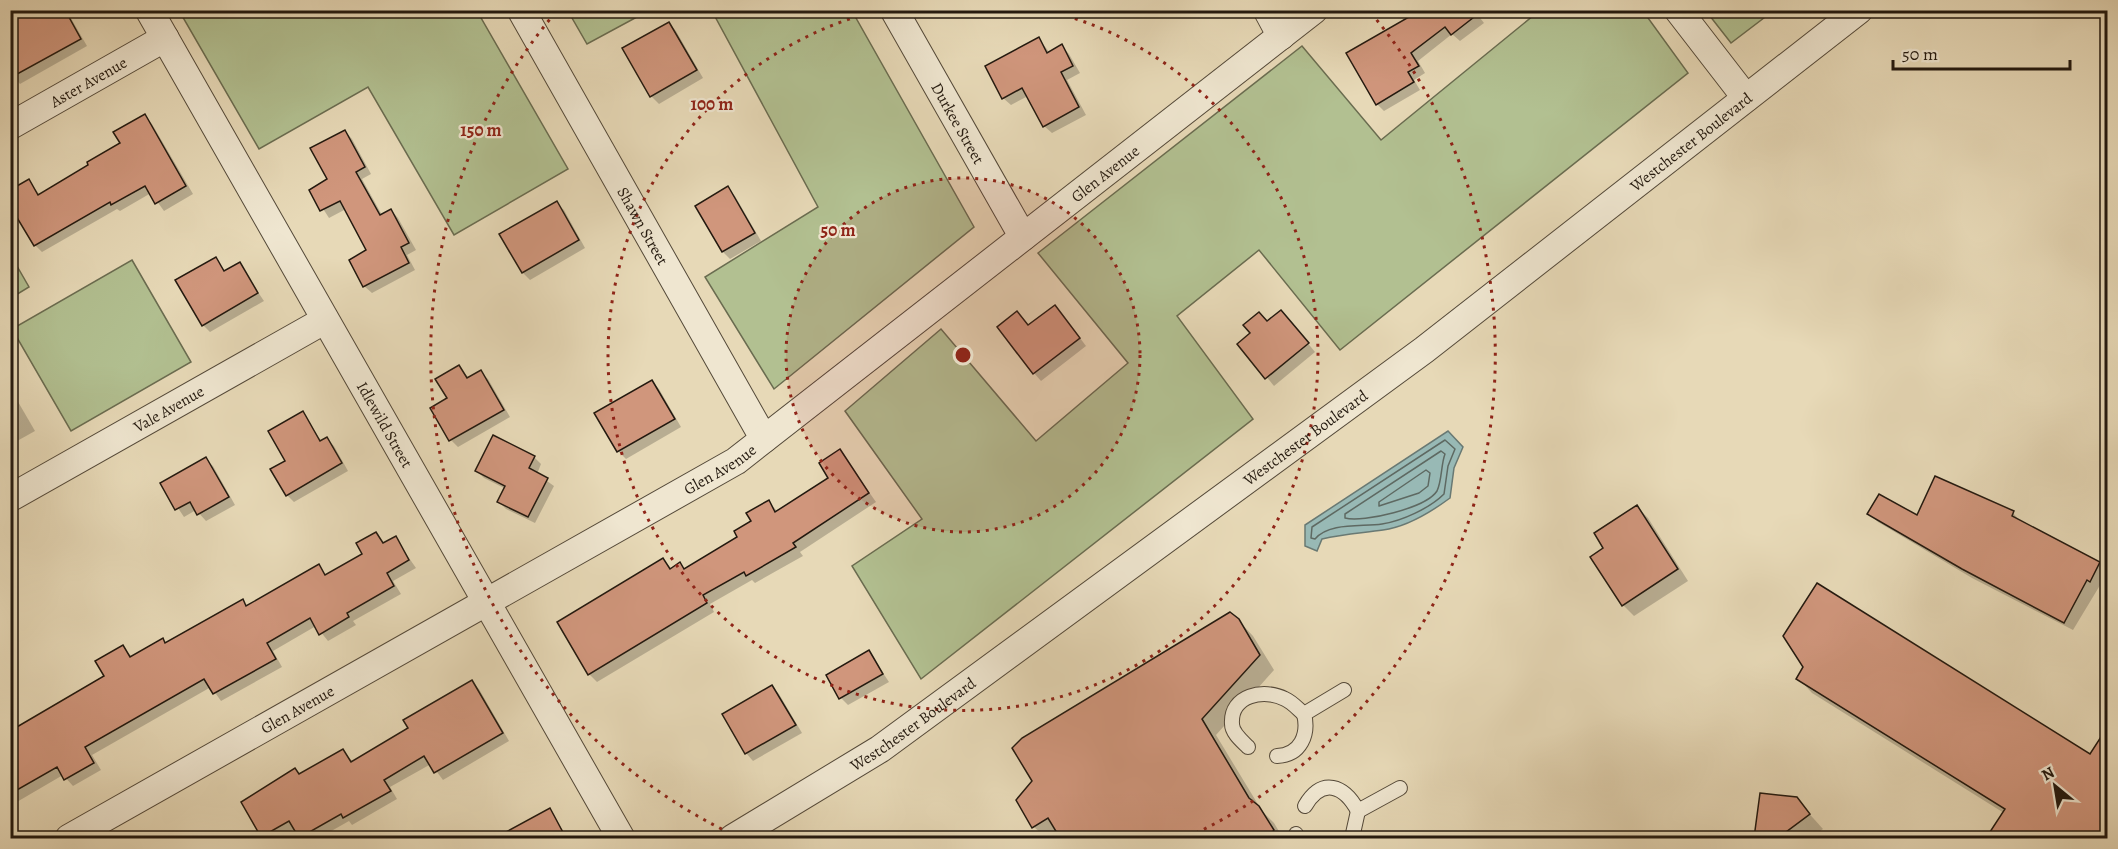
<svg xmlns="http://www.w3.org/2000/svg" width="2118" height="849" font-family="Alegreya,serif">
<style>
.green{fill:#b2c091;stroke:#6a6c50;stroke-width:1.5}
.water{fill:#98b9b5;stroke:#697973;stroke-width:1.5}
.shadow{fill:#0003}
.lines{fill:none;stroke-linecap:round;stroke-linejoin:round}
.shore{stroke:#5e6962;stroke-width:1.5}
.building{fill:#d0967c;stroke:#23190f;stroke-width:1.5}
.service-casing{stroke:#544939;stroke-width:16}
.minor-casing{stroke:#544939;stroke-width:29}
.service{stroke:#efe6d0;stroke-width:14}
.minor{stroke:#efe6d0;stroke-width:27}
.ring{fill:none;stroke:#8f2418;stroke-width:3;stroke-dasharray:3 6}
.labels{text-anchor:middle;stroke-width:4.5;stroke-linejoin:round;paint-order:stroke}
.street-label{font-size:16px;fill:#23190f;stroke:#efe6d0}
.centre{fill:#8f2418;stroke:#efe6d0;stroke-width:3}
.ring-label{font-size:18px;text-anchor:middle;font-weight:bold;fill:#8f2418;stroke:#efe6d0;stroke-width:4.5;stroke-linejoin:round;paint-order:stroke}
</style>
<rect width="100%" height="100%" fill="#e7d9b7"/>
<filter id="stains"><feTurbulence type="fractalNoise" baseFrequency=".00333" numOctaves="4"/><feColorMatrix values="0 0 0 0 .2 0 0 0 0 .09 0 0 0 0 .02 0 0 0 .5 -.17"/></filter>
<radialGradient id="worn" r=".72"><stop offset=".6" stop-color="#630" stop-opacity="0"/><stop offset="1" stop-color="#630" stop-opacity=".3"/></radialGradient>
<g class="green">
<polygon points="186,11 477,11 568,169 454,235 368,87 259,149 181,14"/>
<polygon points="568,11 648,11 587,44"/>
<polygon points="712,11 852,11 974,227 774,389 705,277 818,207"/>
<polygon points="1539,11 1643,11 1688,73 1340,350 1259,250 1177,316 1253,419 921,679 852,566 922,519 845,411 941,329 1036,441 1128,363 1038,253 1302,46 1381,140"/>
<polygon points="1706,11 1773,11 1731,43"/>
<polygon points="10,254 29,287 11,298 10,298"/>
<polygon points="132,260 191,362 71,431 12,329"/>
</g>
<path class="water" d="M1448 431 1463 447 1454 468 1450 498C1431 512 1406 527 1383 530 1362 533 1343 534 1322 539L1317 551 1305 546V525Z"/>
<g class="shadow">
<polygon points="10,10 72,10 68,13 87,46 20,84 10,72"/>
<polygon points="1416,10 1482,10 1477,14 1484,23 1460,41 1452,34 1418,61 1425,73 1414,80 1420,90 1384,111 1377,104"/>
<polygon points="669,23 676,31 703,78 659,104 651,96 624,49"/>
<polygon points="1039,39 1050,53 1062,46 1069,54 1080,73 1067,80 1086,115 1052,133 1044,126 1028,96 1011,105 1003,98"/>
<polygon points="145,116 152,124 193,194 164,211 151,193 120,211 117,209 42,252 35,245 29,181 40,195 122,144"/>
<polygon points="345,131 352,139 371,174 362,179 382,215 391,210 398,218 416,250 407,255 415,270 372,293 364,286 368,251 346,209 329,218 311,190 329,180"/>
<polygon points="728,188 735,196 761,241 730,259 723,252 697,206"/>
<polygon points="556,203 564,210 585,248 530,280 523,273 501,235"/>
<polygon points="215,259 226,272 239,264 264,301 210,332 203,325"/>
<polygon points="1017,313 1029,326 1062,314 1086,346 1041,381 1034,373"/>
<polygon points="1288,319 1315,352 1274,386 1239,344 1268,323"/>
<polygon points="459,367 469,378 480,372 488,379 510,417 458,447 451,440 449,399"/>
<polygon points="652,381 659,389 681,427 626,459 619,452 597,413"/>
<polygon points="10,388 35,431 10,445"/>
<polygon points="302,413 322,442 327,439 334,446 348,471 294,502 287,495 287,461"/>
<polygon points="840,451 876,502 800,552 803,556 755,583 752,580 710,604 714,612 597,682 589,674 663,560 672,569 680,564 686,570 739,537 768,501 778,512 830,478"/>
<polygon points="534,457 541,464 537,474 554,486 535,523 506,509 499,502 506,489 484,478 477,471"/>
<polygon points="205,459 213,466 235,505 206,521 196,510 184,517 162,484"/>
<polygon points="1637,507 1648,518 1688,581 1634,616 1623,605 1605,549"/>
<polygon points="2013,513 2021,522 2100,564 2108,572 2073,630 1972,578 1878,522 1869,514 1917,518"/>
<polygon points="376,534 385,544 395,538 416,568 393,581 401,594 353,621 356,625 328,641 316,626 273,651 282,667 221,701 211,687 92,755 101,770 73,786 63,775 10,806 10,717 19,728 106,677 123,647 133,658 163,640 166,644 242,601 248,607 318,566 327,576 364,554"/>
<polygon points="1238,620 1253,636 1274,670 1216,735 1262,811 1274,823 1283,838 1062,838 1059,834 1046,838 1034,827"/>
<polygon points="869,652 889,682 848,705 841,698"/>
<polygon points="1798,678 2090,756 2108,729 2108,838 1995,838 1991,834 2004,813 1812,693"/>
<polygon points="472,682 479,689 509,741 443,780 431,764 390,787 397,799 352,825 349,821 319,838 300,838 295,829 279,838 262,836 295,770 300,775 343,751 353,762 410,729"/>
<polygon points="772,686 779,694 802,733 753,761 746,753 724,714"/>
<polygon points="1761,794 1796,799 1823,829 1811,838 1755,838"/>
<polygon points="549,810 568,838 520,838 515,829"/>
<polygon points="900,831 907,838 887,838"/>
<polygon points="186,834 190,838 178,838"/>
<polygon points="1550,835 1576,838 1550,838"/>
</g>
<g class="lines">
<g class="shore">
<path d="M1445 440 1455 449 1448 466 1444 494C1430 508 1402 521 1382 524 1362 527 1329 522 1315 539L1311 538 1312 527Z"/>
<path d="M1441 451 1445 454C1441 464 1442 481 1437 491 1426 508 1363 523 1345 518V514Z"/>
<polygon points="1426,470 1430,473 1428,486 1419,493 1379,506 1379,502"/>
</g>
</g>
<g class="building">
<polygon points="10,10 65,10 81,39 10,78"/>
<polygon points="1421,10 1483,10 1451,35 1445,27 1411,53 1419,66 1408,72 1414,82 1376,105 1346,53"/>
<polygon points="669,22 697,70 650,97 622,48"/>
<polygon points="1039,37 1047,53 1062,44 1073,66 1061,72 1079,107 1043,127 1022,88 1002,99 985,66"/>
<polygon points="145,114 186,186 155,204 145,186 111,205 110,202 34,246 10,206 10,190 29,179 38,195 88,165 87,162 120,143 113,132"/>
<polygon points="345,130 365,167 356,172 380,215 391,209 409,243 401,247 409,263 363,287 349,260 366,250 340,201 320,211 309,190 327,179 310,148"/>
<polygon points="728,186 755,233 722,252 695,206"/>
<polygon points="557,201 579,240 522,273 499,234"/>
<polygon points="216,257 224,271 240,262 258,293 202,326 175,280"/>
<polygon points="1055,305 1080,338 1033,374 997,327 1017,311 1028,325"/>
<polygon points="1281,310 1309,343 1265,379 1237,344 1250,333 1243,325 1259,312 1267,321"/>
<polygon points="459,365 467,378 481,370 504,410 449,441 430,408 447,398 435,379"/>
<polygon points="652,380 675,419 617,452 594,413"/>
<polygon points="303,411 320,441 327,437 342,463 286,496 270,469 285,461 268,431"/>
<polygon points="493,435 535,456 529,468 548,478 528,517 497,502 505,486 475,471"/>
<polygon points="840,449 869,493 793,543 796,547 746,576 744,572 703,595 707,603 588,675 557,622 663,558 670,569 680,562 684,569 737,537 734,531 751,521 746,513 769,500 775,512 828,478 819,463"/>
<polygon points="206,457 229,497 197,515 190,502 175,510 160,483"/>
<polygon points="1935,476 2014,511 2012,516 2100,562 2090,582 2087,580 2064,623 1962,569 1867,514 1879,494 1917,515"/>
<polygon points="1637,505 1678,569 1622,606 1590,557 1603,548 1594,533"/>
<polygon points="376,532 383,543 396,536 409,560 387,573 394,586 347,613 349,617 319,635 310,618 267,643 276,659 213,694 204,679 85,747 94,763 64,780 57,767 10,794 10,731 104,676 95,661 123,645 130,657 163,638 165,643 243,599 246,606 319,564 325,575 362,554 356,543"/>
<polygon points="1817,583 2090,754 2108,726 2108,838 1986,838 2005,809 1796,679 1803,667 1783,636"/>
<polygon points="1230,612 1239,619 1260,655 1202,719 1249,798 1259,806 1274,830 1267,838 1060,838 1048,818 1032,828 1016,800 1032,781 1012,748 1022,738"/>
<polygon points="869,650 883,674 839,699 826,675"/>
<polygon points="472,680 503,733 434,773 424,756 384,780 391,791 343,818 341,814 299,838 289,821 261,837 241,802 295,768 299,774 343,749 351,762 408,728 403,720"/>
<polygon points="772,685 796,725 745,754 722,714"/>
<polygon points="1760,793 1797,797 1810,814 1778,838 1754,838"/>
<polygon points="550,808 566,838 495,838"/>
</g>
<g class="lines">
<defs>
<g id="service">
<path d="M1248 747C1242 741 1232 733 1232 724 1230 695 1264 688 1285 699 1292 702 1298 709 1304 714L1344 690"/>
<path d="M1277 756C1301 755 1309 734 1304 714"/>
<path d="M1305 806C1322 777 1344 785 1358 811L1400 788"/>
<polyline points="1296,834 1297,838"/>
<polyline points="1352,838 1358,811"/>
</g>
<g id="minor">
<path id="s1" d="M149 10 621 838"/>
<path id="s2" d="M521 10 764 439"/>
<path id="s3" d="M894 10 1023 237"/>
<polyline points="1267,10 1281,36"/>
<polyline points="1678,10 1746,98"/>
<path id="s4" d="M10 126 165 38"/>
<path id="s5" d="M10 498 325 320"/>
<path id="s6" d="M69 838 736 461 1314 10"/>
<path id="s7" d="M733 838 880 749 1424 350 1859 10"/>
</g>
</defs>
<use href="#service" class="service-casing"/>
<use href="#minor" class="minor-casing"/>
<use href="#service" class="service"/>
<use href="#minor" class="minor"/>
</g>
<circle cx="963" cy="355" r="177" fill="#8f2418" fill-opacity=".12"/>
<g class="ring">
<circle cx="963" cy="355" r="177"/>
<path d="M1049 11A355 355 0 1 1 877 11"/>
<path d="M738 837A532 532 0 0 1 555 13M1371 13A532 532 0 0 1 1188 837"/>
</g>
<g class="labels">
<g class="street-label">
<text dy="6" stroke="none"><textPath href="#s4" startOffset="90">Aster Avenue</textPath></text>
<text dy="6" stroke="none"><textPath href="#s3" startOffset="130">Durkee Street</textPath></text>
<text dy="6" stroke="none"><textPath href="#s7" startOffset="1185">Westchester Boulevard</textPath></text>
<text dy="6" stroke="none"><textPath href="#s6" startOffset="1234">Glen Avenue</textPath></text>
<text dy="6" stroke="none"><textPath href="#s2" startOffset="248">Shawn Street</textPath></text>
<text dy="6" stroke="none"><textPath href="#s5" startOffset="182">Vale Avenue</textPath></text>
<text dy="6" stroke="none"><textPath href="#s1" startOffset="477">Idlewild Street</textPath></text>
<text dy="6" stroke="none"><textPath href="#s7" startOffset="699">Westchester Boulevard</textPath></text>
<text dy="6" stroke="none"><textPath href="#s6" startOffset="748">Glen Avenue</textPath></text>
<text dy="6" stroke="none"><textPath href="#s6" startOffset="262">Glen Avenue</textPath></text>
<text dy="6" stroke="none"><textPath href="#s7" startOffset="213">Westchester Boulevard</textPath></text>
</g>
</g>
<circle cx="963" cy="355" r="9" class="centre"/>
<g class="ring-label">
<text x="712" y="110">100 m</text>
<text x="481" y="136">150 m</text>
<text x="838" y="236">50 m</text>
</g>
<rect width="2118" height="849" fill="none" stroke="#e7d9b7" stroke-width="36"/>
<rect x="12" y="12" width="2094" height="825" fill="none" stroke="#23190f" stroke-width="3"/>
<rect x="18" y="18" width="2082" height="813" fill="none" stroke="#23190f" stroke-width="1.5"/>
<g transform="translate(2055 786) rotate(330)" stroke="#efe6d0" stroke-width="4.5" paint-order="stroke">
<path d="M0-4.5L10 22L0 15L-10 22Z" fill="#23190f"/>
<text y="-9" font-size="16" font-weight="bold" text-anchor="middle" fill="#23190f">N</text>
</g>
<path d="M1893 60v9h177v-9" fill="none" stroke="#23190f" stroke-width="3"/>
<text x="1902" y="60" font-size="18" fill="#23190f" stroke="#efe6d0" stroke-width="4.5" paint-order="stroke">50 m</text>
<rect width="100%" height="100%" filter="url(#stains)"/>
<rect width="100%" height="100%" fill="url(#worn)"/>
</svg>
